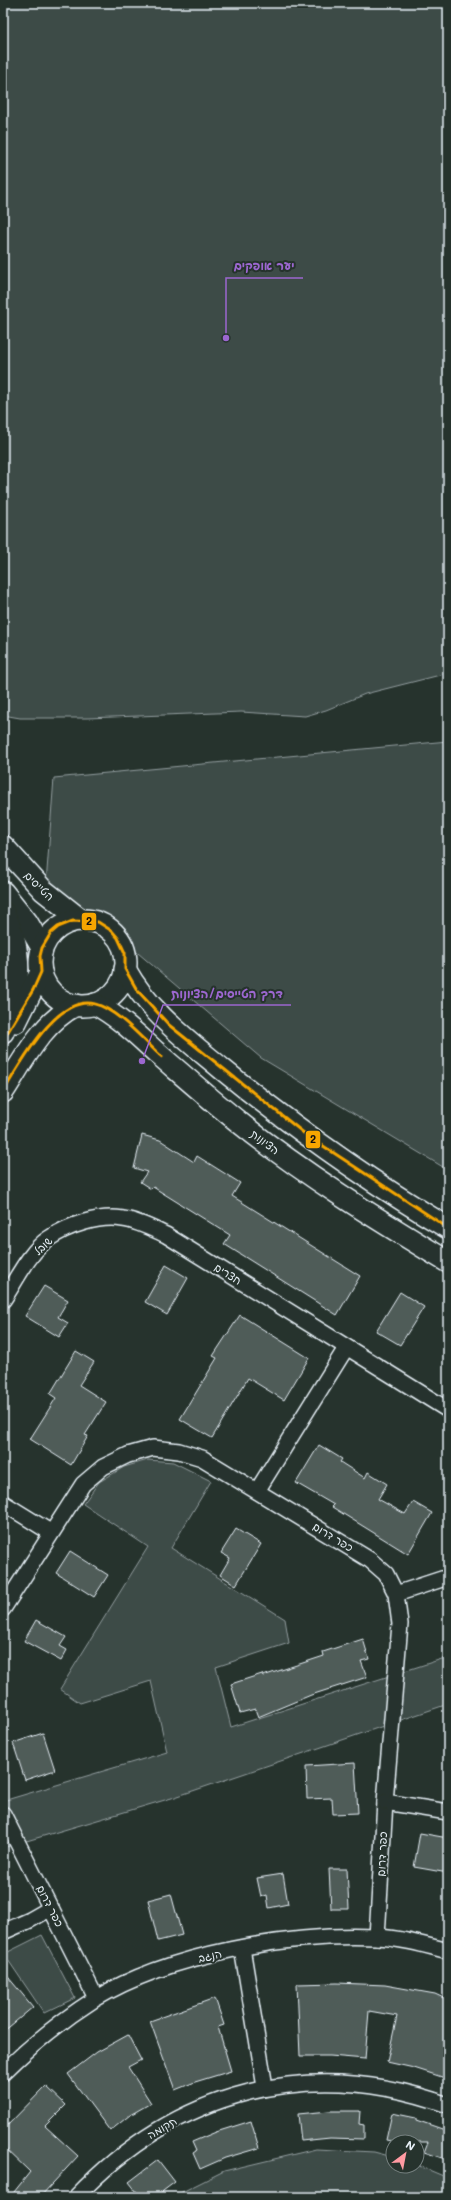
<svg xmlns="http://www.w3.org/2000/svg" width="451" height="2200" font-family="Mali,'Playpen Sans Hebrew',sans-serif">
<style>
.green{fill:#3e4b47;stroke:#939ea0}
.building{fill:#505c59;stroke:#e8f1f8}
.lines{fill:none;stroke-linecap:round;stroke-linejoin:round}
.street-casing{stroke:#e8f1f8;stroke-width:18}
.secondary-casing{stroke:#e8f1f8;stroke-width:24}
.street{stroke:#26332d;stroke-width:15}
.secondary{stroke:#26332d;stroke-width:21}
.bus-1-casing{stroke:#26332d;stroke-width:6}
.bus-1{stroke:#f7a600;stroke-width:3}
.labels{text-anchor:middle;stroke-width:4;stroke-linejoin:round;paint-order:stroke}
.street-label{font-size:11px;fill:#e8f1f8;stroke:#26332d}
.leader{fill:none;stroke:#9c67d0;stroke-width:1.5}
.callout-dot{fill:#9c67d0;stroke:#26332d;stroke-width:1.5}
.callout-label{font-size:12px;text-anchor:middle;font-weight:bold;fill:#9c67d0;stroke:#26332d;stroke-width:4;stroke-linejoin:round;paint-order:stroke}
.line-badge{stroke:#26332d;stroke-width:1.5}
.pale-badge-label{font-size:11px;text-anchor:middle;font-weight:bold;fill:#111}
</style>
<rect width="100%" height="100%" fill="#26332d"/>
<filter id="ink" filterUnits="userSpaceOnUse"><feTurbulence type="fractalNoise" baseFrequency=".025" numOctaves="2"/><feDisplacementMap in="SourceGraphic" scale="8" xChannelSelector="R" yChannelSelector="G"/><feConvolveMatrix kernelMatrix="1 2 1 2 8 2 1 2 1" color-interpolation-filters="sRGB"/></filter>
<g filter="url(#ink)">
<g class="green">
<polygon points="3,3 448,3 448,673 365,694 326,710 305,716 241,712 87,718 20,718 3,715"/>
<polygon points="448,741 448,1170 261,1058 104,924 46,884 54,778"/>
<polygon points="148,1460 173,1462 211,1481 171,1548 285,1619 289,1643 216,1667 231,1727 448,1657 448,1704 175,1797 3,1848 3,1801 167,1752 151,1681 80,1703 60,1689 148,1547 83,1504 99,1482 124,1467"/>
<polygon points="42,1935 75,1998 44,2013 4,1954"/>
<polygon points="316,2149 374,2152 393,2157 393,2166 417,2165 448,2178 448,2195 446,2197 172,2197 224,2171"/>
</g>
<g class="building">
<polygon points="142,1135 160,1140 194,1162 197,1156 240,1183 232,1196 360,1276 337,1315 224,1244 230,1235 153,1187 151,1189 140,1182 147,1172 134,1168"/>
<polygon points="166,1265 188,1278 167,1315 145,1302"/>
<polygon points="44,1286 68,1300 58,1317 68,1323 59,1337 25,1316"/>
<polygon points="400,1292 424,1307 400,1345 376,1331"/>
<polygon points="240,1315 309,1358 284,1400 248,1378 212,1438 180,1419 217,1358 213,1356"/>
<polygon points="76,1351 94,1362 79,1385 106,1402 85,1435 88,1436 71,1465 30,1439 56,1398 50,1394"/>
<polygon points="319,1445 342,1459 340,1462 365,1478 368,1472 387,1484 378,1499 405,1514 413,1502 432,1513 408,1554 332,1507 334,1505 296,1483"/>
<polygon points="236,1529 261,1544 236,1585 220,1575 230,1558 221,1553"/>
<polygon points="70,1551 108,1575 94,1597 56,1573"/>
<polygon points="36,1620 66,1637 60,1646 67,1650 61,1661 24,1641"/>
<polygon points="363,1639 369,1659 361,1661 367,1677 311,1695 258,1717 255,1709 240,1713 231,1684 262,1674 263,1676 324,1656 323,1652"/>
<polygon points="43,1733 55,1770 25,1780 13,1743"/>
<polygon points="355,1763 358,1813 333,1814 332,1798 307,1799 306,1766"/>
<polygon points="420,1833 448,1838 448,1873 414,1867"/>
<polygon points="329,1869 347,1869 349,1909 331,1909"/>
<polygon points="283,1874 288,1904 269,1908 267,1895 261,1897 257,1878"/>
<polygon points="171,1894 182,1935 158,1941 148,1900"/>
<polygon points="3,1971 33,2007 3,2032"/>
<polygon points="337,1983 385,1985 435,1994 448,2000 448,2079 414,2068 387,2062 397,2016 369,2011 365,2059 330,2056 300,2056 297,1984"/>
<polygon points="215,1998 224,2025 218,2027 231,2071 195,2082 175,2090 150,2021"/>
<polygon points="128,2035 141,2060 128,2067 151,2103 130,2115 110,2131 68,2074 97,2052"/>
<polygon points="46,2086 66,2105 45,2126 78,2156 40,2197 10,2197 30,2172 3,2146 3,2130"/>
<polygon points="329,2111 360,2111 359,2124 364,2125 364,2139 330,2138 301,2141 298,2114"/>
<polygon points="392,2113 416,2118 416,2120 448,2131 448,2160 424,2152 428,2142 397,2142 386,2140"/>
<polygon points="251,2121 259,2148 225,2158 200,2169 193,2153 196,2151 192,2142 216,2132"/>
<polygon points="158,2160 175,2182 155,2197 141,2197 129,2182"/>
</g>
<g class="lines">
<defs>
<g id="street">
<path d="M3 1300C15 1282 30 1251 48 1239 68 1225 99 1215 123 1219 138 1221 153 1229 166 1235L448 1410"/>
<polyline points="257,1491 346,1348"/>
<polyline points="3,1503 50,1532"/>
<polyline points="396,1594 448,1577"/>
<polyline points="3,1609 83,1484 103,1467 128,1455 153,1448 179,1451 202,1458 370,1560 386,1574 396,1594 400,1624 385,1802 377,1937"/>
<polyline points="385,1802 448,1812"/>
<polyline points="3,1814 96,1998"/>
<polyline points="3,1932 30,1920 51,1908"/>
<polyline points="242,1948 265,2087"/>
<path d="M3 2073C31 2045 62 2020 95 1999 169 1954 290 1933 377 1937 400 1938 425 1945 448 1951"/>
<path d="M76 2197C176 2091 309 2055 448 2105"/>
</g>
<g id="secondary">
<polyline points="3,846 43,890 81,920"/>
<polyline points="3,892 27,922 42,948"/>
<path d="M3 911C25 954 20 988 3 1032"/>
<circle cx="83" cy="963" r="43"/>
<path d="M125 969C149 1012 185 1038 222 1069 293 1127 369 1181 448 1228"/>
<path d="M95 1004C119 1017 136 1034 156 1052 184 1076 211 1100 240 1123 305 1175 377 1219 448 1262"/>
<polyline points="16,1022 41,972"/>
<path d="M3 1092C24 1060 41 1023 76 1005"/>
</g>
</defs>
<use href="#street" class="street-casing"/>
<use href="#secondary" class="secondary-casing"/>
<use href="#street" class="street"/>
<use href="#secondary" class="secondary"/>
<defs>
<g id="bus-1">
<polyline points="3,1040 33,990 41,972 40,956 42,948 51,933 58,927 73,921 98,922 112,931 118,938 125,953 125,969 137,990 169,1025 305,1134 448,1228"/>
<path d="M3 1092C20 1065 56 994 95 1004 117 1009 145 1042 162 1057"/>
</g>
</defs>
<use href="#bus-1" class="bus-1-casing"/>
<use href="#bus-1" class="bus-1"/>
</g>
</g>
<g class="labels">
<g class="street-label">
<text transform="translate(39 886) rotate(44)" y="4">הטייסים</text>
<text transform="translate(265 1142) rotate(37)" y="4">הציונות</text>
<text transform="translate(43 1246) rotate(-44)" y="4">שובל</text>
<text transform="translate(228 1274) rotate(32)" y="4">חצרים</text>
<text transform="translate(333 1537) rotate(31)" y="4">כפר דרום</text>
<text transform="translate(382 1854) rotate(-87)" y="4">כפר דרום</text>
<text transform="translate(50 1906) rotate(63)" y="4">כפר דרום</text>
<text transform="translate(210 1956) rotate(-13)" y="4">הנגב</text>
<text transform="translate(162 2128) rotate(-30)" y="4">תקומה</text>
</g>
</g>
<path class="leader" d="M226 338L226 278H303M142 1061L163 1005H291"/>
<g class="callout-dot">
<circle cx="226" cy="338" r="4"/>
<circle cx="142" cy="1061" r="4"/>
</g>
<g class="callout-label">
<text x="264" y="270">יער אופקים</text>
<text x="227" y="998">דרך הטייסים/הציונות</text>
</g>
<g class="line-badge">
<rect x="81" y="912" width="16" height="19" rx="4" fill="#f7a600"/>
<rect x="305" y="1130" width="16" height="19" rx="4" fill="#f7a600"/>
</g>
<g class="pale-badge-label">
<text x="89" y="925">2</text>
<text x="313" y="1143">2</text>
</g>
<rect width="451" height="2200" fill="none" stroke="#26332d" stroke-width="16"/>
<rect x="8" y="8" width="435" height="2184" fill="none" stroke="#e8f1f8" stroke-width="1.5" filter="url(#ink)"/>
<g transform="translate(405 2154) rotate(32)"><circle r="19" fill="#26332d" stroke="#747f7e"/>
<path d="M0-3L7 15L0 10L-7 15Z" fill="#ff9aa2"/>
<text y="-6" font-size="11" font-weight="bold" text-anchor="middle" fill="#e8f1f8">N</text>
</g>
</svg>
